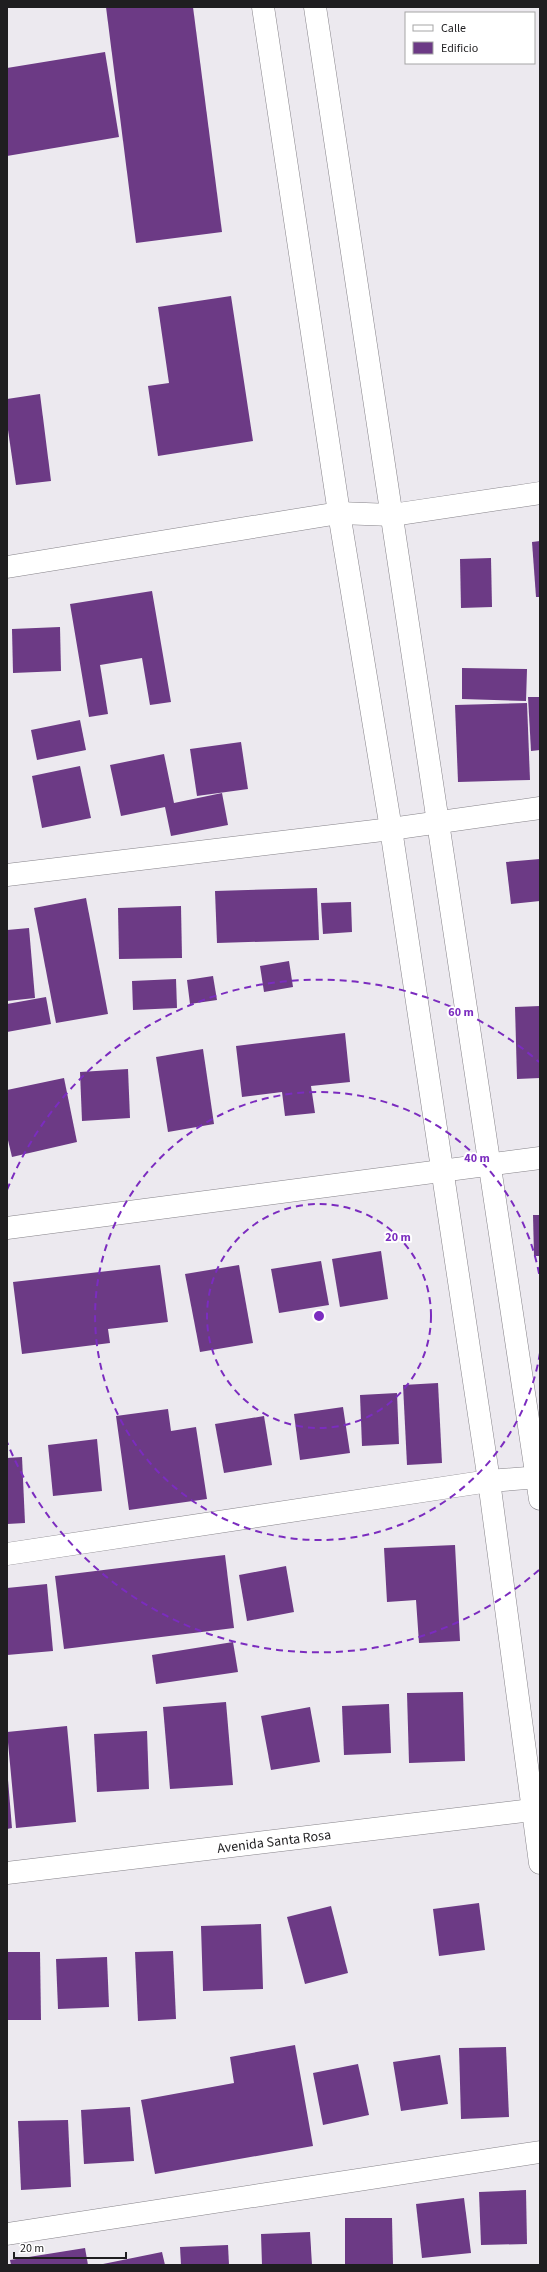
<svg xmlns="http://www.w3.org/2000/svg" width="547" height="2272" font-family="'Source Sans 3',sans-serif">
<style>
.building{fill:#6c3a85}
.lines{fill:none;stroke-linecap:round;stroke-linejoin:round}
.street-casing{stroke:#868389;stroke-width:23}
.street{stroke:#fff;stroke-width:22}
.ring{fill:none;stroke:#7b2cbf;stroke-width:2;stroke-dasharray:7 5}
.labels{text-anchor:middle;stroke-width:4;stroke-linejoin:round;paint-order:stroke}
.street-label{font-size:14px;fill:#1f1e20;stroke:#fff}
.centre{fill:#7b2cbf;stroke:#fff;stroke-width:2}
.ring-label{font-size:12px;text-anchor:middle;font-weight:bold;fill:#7b2cbf;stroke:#fff;stroke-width:4;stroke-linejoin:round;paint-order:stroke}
</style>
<rect width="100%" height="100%" fill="#ece9ef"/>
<g class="building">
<polygon points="106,7 193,7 222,232 136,243"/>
<polygon points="105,52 119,137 7,156 7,68"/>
<polygon points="231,296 253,441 158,456 148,386 169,383 158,307"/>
<polygon points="40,394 51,481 16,485 7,423 7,399"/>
<polygon points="540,541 540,597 536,597 532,542"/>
<polygon points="491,558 492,607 461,608 460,559"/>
<polygon points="152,591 171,702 150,705 142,658 100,665 108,714 89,717 70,604"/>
<polygon points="60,627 61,671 13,673 12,629"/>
<polygon points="462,668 527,669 526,701 462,699"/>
<polygon points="528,697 540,697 540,750 531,751"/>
<polygon points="527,703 530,780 458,782 455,705"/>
<polygon points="80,720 86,750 37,760 31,730"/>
<polygon points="241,742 248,789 197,796 190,749"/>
<polygon points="164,754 174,803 222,793 228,825 171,836 165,807 121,816 110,765"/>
<polygon points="80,766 91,818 42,828 32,776"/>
<polygon points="540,859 540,901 511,904 506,862"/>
<polygon points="317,888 319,940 217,943 215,891"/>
<polygon points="86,898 108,1014 56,1023 34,908"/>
<polygon points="351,902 352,932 323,934 321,903"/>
<polygon points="181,906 182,958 119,959 118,908"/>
<polygon points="29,928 35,998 7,1001 7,930"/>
<polygon points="289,961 293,987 264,992 260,966"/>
<polygon points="213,976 217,1000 190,1004 187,980"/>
<polygon points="176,979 177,1008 133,1010 132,981"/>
<polygon points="46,997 51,1024 7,1032 7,1004"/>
<polygon points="540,1006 540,1078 517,1079 515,1007"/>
<polygon points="345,1033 350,1082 311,1086 315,1113 285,1116 282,1092 242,1097 236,1046"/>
<polygon points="203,1049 214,1124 168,1132 156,1057"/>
<polygon points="128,1069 130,1118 82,1121 80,1072"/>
<polygon points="64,1078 77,1142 12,1157 7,1136 7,1090"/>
<polygon points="533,1215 540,1215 540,1256 534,1256"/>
<polygon points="381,1251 388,1299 340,1307 332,1259"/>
<polygon points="321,1261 329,1305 279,1313 271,1269"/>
<polygon points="160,1265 168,1322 108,1329 110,1343 22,1354 13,1282"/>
<polygon points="239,1265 253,1343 200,1352 185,1274"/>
<polygon points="438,1383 442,1463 407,1465 403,1385"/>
<polygon points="397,1393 399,1444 362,1446 360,1395"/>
<polygon points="343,1407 350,1453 300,1460 294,1414"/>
<polygon points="168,1409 171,1431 196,1427 207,1499 129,1510 116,1416"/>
<polygon points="264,1416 272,1465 224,1473 215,1424"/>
<polygon points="97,1439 102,1491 53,1496 48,1445"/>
<polygon points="22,1457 25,1523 7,1524 7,1458"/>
<polygon points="455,1545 460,1641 419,1643 416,1600 387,1602 384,1548"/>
<polygon points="225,1555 234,1628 64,1649 55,1576"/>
<polygon points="286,1566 294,1612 247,1621 239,1575"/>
<polygon points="47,1584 53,1651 7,1655 7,1588"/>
<polygon points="233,1642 238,1672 156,1684 152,1655"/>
<polygon points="463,1692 465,1761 409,1763 407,1693"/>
<polygon points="226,1702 233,1785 170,1789 163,1707"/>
<polygon points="389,1704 391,1753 344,1755 342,1706"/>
<polygon points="310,1707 320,1762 271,1770 261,1716"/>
<polygon points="67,1726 76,1822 16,1828 7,1732"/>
<polygon points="147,1731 149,1789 97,1792 94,1734"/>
<polygon points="7,1768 12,1828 7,1829"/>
<polygon points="479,1903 485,1950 439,1956 433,1909"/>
<polygon points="331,1906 348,1973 305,1984 287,1917"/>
<polygon points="261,1924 263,1989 203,1991 201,1926"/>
<polygon points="173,1951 176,2019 138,2021 135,1952"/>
<polygon points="7,1952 40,1952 41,2020 7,2020"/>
<polygon points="107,1957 109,2007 58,2009 56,1959"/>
<polygon points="295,2045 313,2146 155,2174 141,2100 234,2083 230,2057"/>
<polygon points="506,2047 509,2117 461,2119 459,2048"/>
<polygon points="440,2055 448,2104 401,2111 393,2062"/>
<polygon points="358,2064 369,2115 323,2125 313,2073"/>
<polygon points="130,2107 134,2161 84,2164 81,2110"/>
<polygon points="68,2120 71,2187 21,2190 18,2121"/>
<polygon points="526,2190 527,2244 481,2245 479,2192"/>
<polygon points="464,2198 471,2253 422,2258 416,2204"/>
<polygon points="345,2218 392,2218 393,2265 345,2265"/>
<polygon points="310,2232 312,2265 262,2265 261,2234"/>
<polygon points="228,2245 229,2265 181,2265 180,2247"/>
<polygon points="85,2248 88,2265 11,2265 10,2260"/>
<polygon points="162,2252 165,2265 103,2265 103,2264"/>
</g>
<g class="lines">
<defs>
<g id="street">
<polyline points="263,7 339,513 391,829 489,1481 540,1863"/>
<polyline points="315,7 540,1499"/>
<polyline points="7,567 339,513 392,515 540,493"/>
<polyline points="7,875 391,829 540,808"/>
<polyline points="7,1228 540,1158"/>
<polyline points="7,1554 489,1481 540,1477"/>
<polyline points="7,1873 540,1809"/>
<polyline points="7,2234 540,2152"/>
</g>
</defs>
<use href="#street" class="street-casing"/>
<use href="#street" class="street"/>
</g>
<g class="ring">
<circle cx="319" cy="1316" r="112"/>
<path d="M540 1353A224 224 0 1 1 540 1279"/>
<path d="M539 1570A336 336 0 0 1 7 1442M7 1190A336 336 0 0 1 539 1062"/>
</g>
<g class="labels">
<g class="street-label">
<text transform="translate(274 1841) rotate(-7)" y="5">Avenida Santa Rosa</text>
</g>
</g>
<circle cx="319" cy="1316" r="6" class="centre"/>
<g class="ring-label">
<text x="461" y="1016">60 m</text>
<text x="477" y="1162">40 m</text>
<text x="398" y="1241">20 m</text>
</g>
<rect width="547" height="2272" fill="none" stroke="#1f1e20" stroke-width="16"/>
<rect x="405" y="12" width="130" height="52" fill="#ffffff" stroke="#a5a5a6"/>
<rect x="413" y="25" width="20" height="6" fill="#ffffff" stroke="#a5a5a6"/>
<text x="441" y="32" font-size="12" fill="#1f1e20">Calle</text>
<rect x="413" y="42" width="20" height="12" fill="#6c3a85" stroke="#a5a5a6"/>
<text x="441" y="52" font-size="12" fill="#1f1e20">Edificio</text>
<path d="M14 2252v6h112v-6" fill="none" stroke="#1f1e20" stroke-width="2"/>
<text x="20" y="2252" font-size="12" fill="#1f1e20" stroke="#ffffff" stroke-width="3" paint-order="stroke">20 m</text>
</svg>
